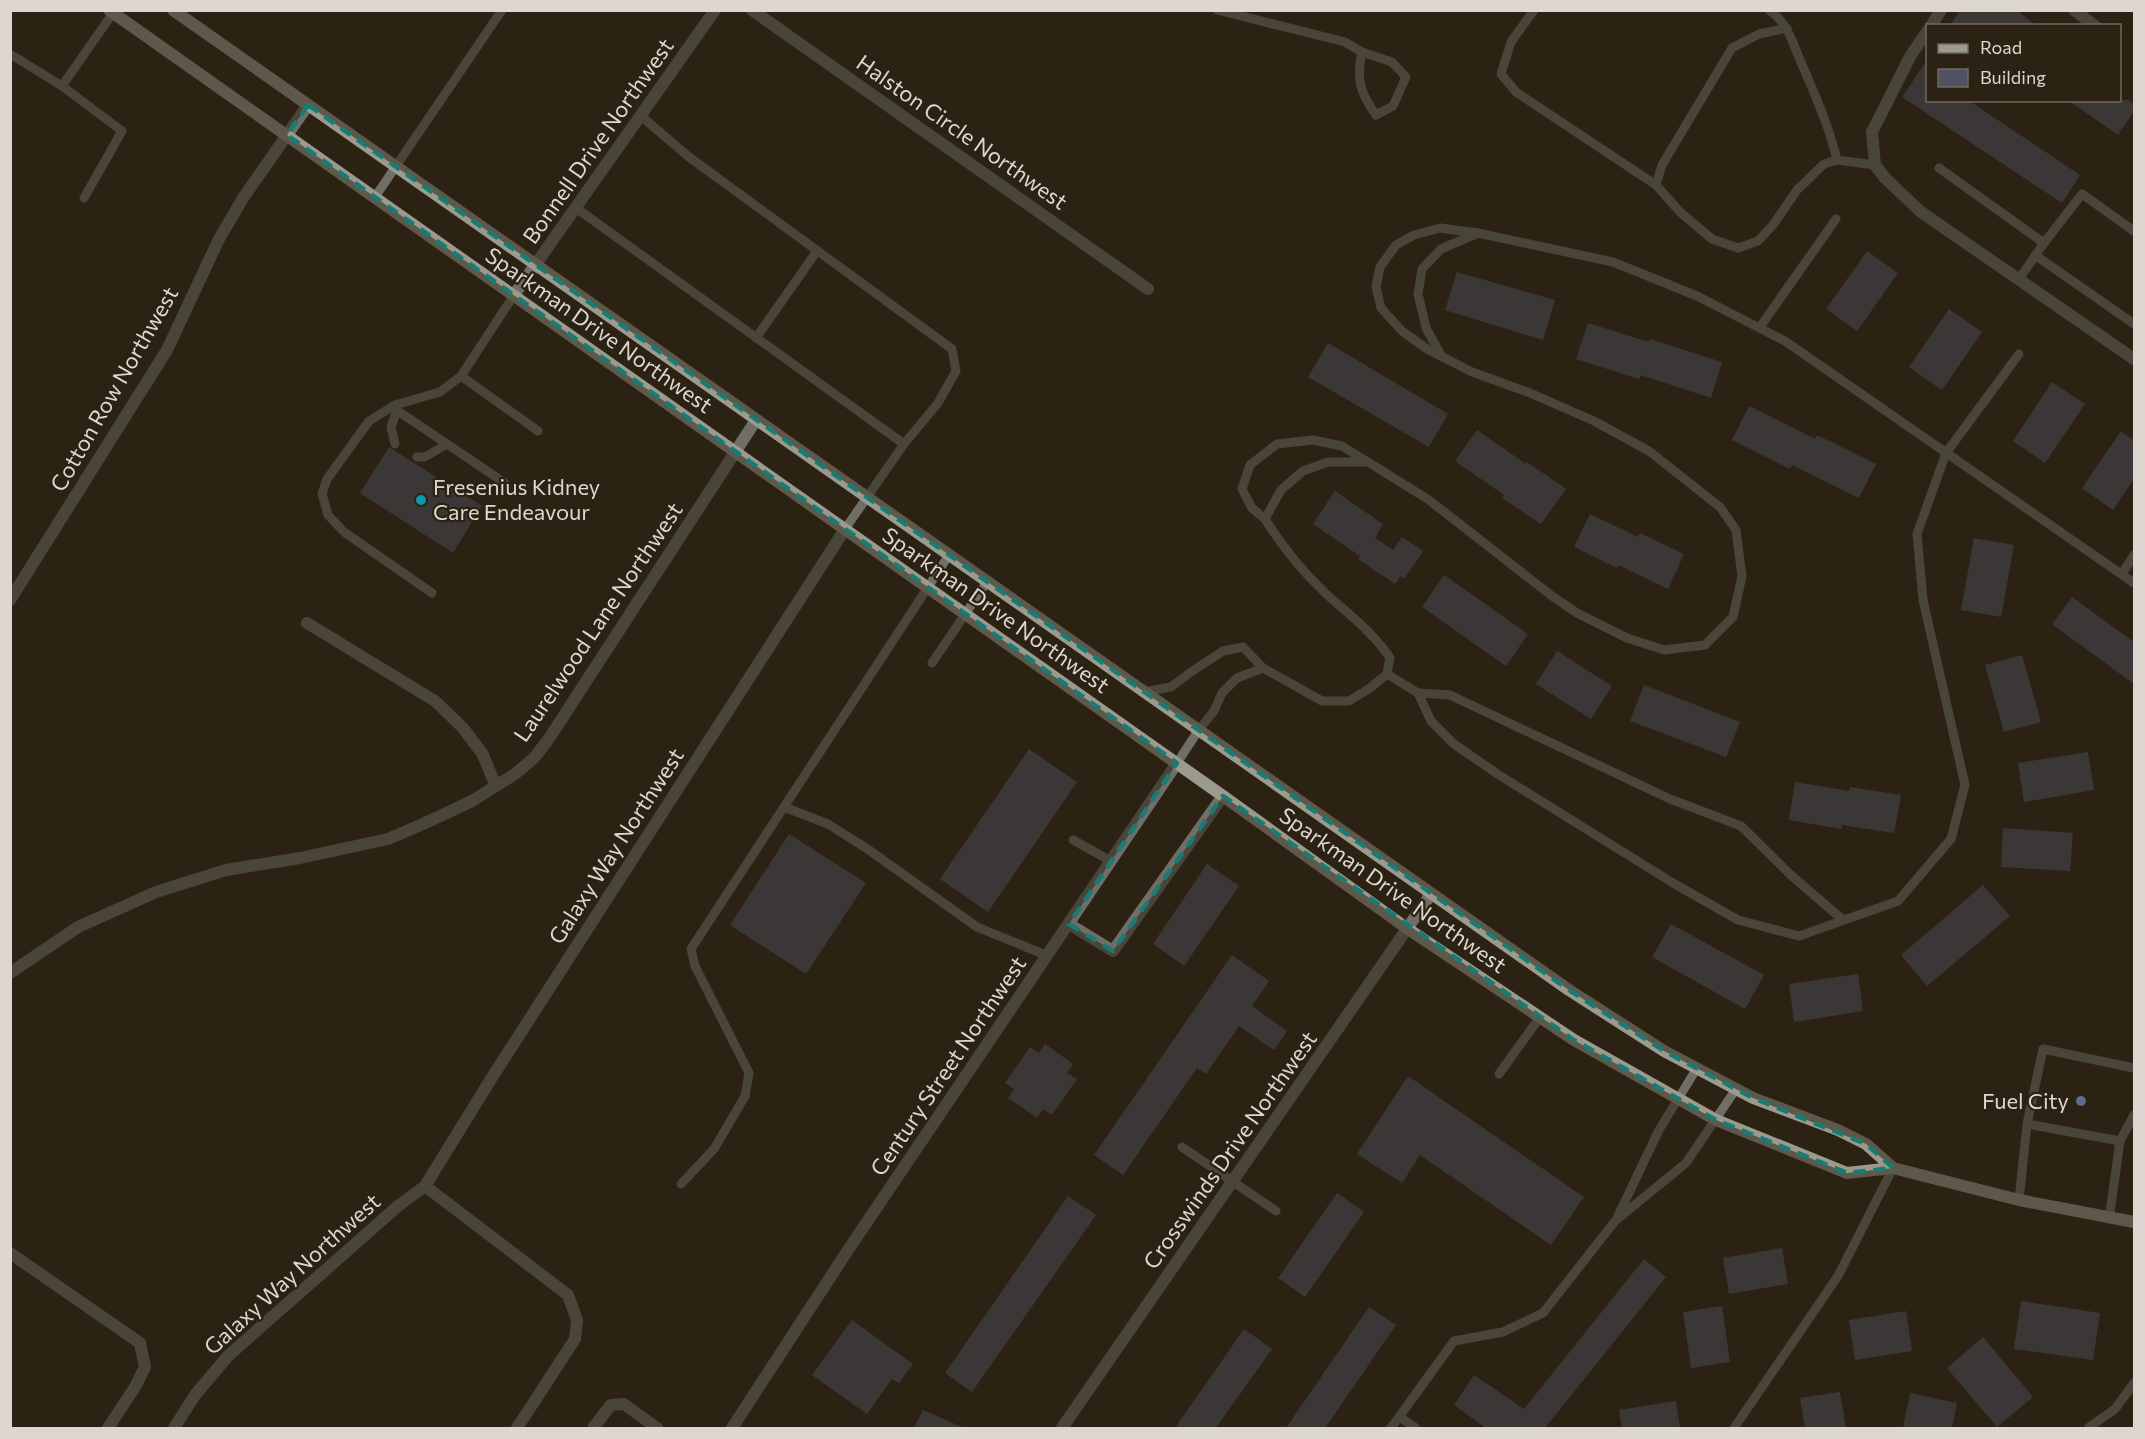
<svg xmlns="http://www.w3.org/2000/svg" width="2145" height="1439" font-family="Commissioner,sans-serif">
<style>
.building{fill:#505162}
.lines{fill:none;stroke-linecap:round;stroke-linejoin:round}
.service{stroke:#6f6f67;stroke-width:9}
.minor{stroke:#6f6f67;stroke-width:12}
.secondary{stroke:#9b9a8d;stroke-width:12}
.marked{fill:none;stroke:#197b73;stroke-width:4.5;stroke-dasharray:12 8;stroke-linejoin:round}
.culture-dot{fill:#0f9aa8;stroke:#2b2214;stroke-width:2}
.service-dot{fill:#5c6f8a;stroke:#2b2214;stroke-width:2}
.labels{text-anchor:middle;stroke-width:4.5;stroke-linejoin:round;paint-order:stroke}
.street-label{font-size:22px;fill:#ddd7cf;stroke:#2b2214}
.poi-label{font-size:22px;fill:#ddd7cf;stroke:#2b2214;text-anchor:start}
</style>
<rect width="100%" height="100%" fill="#2b2214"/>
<g class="building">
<polygon points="1960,10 2016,10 2037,26 1950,26"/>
<polygon points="1928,59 1928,100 1968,100 2080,175 2062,203 1902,97"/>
<polygon points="2068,100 2129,100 2134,105 2134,111 2118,135"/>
<polygon points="1867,251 1898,273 1857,331 1826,309"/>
<polygon points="1457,272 1555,300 1543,340 1445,310"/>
<polygon points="1949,309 1982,332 1942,390 1909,367"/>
<polygon points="1588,323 1649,342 1650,339 1722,362 1711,398 1641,375 1639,379 1576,359"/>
<polygon points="1328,343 1448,414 1429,447 1308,377"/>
<polygon points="2052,382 2085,404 2045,463 2013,441"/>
<polygon points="1749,406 1815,439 1817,435 1876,464 1859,498 1792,465 1790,469 1732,440"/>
<polygon points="1477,430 1526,464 1527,462 1566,489 1541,524 1502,498 1504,495 1455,461"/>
<polygon points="2121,431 2134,441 2134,479 2113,510 2082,488"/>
<polygon points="389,447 482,506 453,553 360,493"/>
<polygon points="1335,491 1383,524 1375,538 1393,550 1402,537 1423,551 1404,579 1401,576 1395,584 1358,559 1360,556 1313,524"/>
<polygon points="1590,514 1638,537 1640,533 1684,554 1668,589 1618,565 1617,568 1574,547"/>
<polygon points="1974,538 2014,545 2001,617 1961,610"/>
<polygon points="1444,575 1528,634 1506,666 1422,607"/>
<polygon points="2072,597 2134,642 2134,684 2052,624"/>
<polygon points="1557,651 1612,686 1591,719 1536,684"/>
<polygon points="2022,655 2041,722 2004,732 1985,665"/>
<polygon points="1644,685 1740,722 1726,757 1630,721"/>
<polygon points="1029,749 1077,782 988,912 940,879"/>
<polygon points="2088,752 2094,790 2024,802 2018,763"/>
<polygon points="1795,782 1849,791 1850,787 1901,795 1894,833 1842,825 1842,829 1789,820"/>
<polygon points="2003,828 2073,833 2070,871 2001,867"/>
<polygon points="789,834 866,883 806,974 730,925"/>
<polygon points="1207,864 1239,886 1184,966 1153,944"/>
<polygon points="1983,885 2010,916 1927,986 1901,955"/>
<polygon points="1671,924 1764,975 1745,1009 1652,957"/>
<polygon points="1232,955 1269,981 1252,1006 1287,1031 1274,1050 1239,1026 1206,1074 1197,1068 1123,1175 1094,1155"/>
<polygon points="1858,974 1863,1011 1794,1022 1789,984"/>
<polygon points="1045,1044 1073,1064 1067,1073 1077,1079 1052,1115 1043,1109 1037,1118 1008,1098 1014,1089 1005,1083 1030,1047 1039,1053"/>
<polygon points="1408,1076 1584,1197 1551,1245 1420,1155 1402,1183 1357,1154"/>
<polygon points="1337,1193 1364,1212 1305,1297 1278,1278"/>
<polygon points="1068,1196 1096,1215 972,1392 945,1373"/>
<polygon points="1782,1248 1788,1284 1729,1294 1723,1258"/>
<polygon points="1644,1259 1666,1277 1545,1428 1486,1428 1454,1405 1474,1375 1524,1409"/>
<polygon points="2021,1301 2100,1313 2093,1360 2014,1349"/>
<polygon points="1722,1306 1730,1362 1691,1368 1683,1312"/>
<polygon points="1369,1307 1396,1325 1325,1428 1286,1428"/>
<polygon points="1906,1311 1912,1351 1855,1360 1849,1320"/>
<polygon points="852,1320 913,1364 899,1383 892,1379 867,1414 812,1375"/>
<polygon points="1244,1329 1272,1349 1216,1428 1175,1428"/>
<polygon points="1983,1337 2033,1397 1997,1427 1947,1368"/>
<polygon points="1840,1392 1846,1428 1805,1428 1800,1398"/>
<polygon points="1910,1393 1957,1403 1952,1428 1903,1428"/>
<polygon points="1676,1401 1680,1428 1622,1428 1619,1410"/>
<polygon points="923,1410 964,1428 914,1428"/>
</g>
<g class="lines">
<g class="service">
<polyline points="1217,10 1345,42 1362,52"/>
<polyline points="1534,10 1511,42 1501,74 1516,92 1656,185 1680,212 1712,239 1738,248 1758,241 1773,225 1797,190 1824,164 1837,160 1875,165"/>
<path d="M1769 10C1787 22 1792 41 1800 60 1815 95 1828 123 1837 160"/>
<path d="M1362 52 1392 62 1406 77 1393 106 1376 115C1360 93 1356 78 1362 52Z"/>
<polyline points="10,54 62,86 122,131 84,198"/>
<polyline points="62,86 115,10"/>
<polyline points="641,116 689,157 952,349 956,371 938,403 904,444 845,529"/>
<polyline points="1939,168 2044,243 2019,279"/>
<polyline points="1656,185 1662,165 1732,48 1759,34 1787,28"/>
<polyline points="375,197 502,10"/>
<polyline points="576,208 904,444"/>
<polyline points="2044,243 2082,194 2134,231"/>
<polyline points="2035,255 2134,324"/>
<polyline points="1760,327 1836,219"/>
<polyline points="756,338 817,251"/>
<polyline points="1442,357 1426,328 1418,294 1422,269 1441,249 1478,233 1613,262 1697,296 1785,341 2134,583"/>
<polyline points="461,376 538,431"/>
<polyline points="392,407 505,483"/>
<polyline points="395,444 391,427 397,410"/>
<polyline points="417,457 425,457 447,444"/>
<polyline points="1265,519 1252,508 1242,489 1250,465 1277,444 1313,440 1342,446 1366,461"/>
<polyline points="2122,574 2134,555"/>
<polyline points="432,593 344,532 328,515 322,494 327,479 369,421 395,405 440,392 461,376 514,295"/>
<polyline points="932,663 987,582"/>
<polyline points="1387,674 1418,693 1431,721 1454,744 1499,775 1673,883 1738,920 1799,936 1898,901 1951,839 1965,785 1923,600 1917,534 1946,453 2019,354"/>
<polyline points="1143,692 1171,687 1191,672 1223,651 1243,647 1263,668"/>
<polyline points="1418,693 1450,695 1670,799 1741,826 1792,876 1843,920"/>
<path d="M1177 763 1198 731 1214 711 1222 693 1237 678 1263 668 1322 701H1349L1370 688 1387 674 1390 658C1373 632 1347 613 1324 592 1301 570 1282 546 1265 519L1281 490 1303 471 1328 462H1368L1429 500 1552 596 1577 613 1627 638 1664 650 1705 645 1733 617 1742 576 1736 530 1720 507 1649 451 1594 421 1530 393 1472 372 1427 349 1402 331 1381 308 1376 287 1380 267 1396 245 1414 235 1440 228 1478 233"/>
<polyline points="784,807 828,824 869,850 977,927 1048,956"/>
<polyline points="1073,840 1111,861"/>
<polyline points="1499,1074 1540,1017"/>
<polyline points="2027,1124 2120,1141"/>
<polyline points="1182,1147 1276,1211"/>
<polyline points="681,1184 714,1149 745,1096 749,1073 695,966 691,949 949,555"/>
<polyline points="2019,1200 2027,1124 2043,1049 2134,1068"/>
<polyline points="1618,1216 1659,1130 1697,1068"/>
<polyline points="2109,1219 2120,1141 2134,1115"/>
<polyline points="1399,1417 1416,1428"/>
<polyline points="1391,1428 1454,1341 1503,1332 1543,1313 1615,1221 1686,1163 1736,1089"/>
<polyline points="1734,1428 1838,1276 1893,1168"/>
<polyline points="2088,1428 2115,1409 2134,1383"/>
</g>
<g class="minor">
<polyline points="752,10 1148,289"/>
<polyline points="2074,10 2095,26"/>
<polyline points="1931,26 1941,10"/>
<polyline points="1928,30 1911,55 1872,132 1875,165 1885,178 1921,212 2134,359"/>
<polyline points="514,295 715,10"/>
<polyline points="10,600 167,350 219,239 243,198 308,105"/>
<polyline points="307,623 435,701 462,727 482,753 496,786"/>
<polyline points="1069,924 1113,951 1223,796"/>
<polyline points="10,973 78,927 156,892 226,870 300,858 388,839 423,824 472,801 515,774 534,758 548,740 756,420"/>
<polyline points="425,1186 568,1295 577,1320 575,1339 517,1428"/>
<polyline points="10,1253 140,1343 145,1367 135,1387 108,1428"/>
<polyline points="174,1428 195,1395 228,1356 398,1206 425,1186 491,1079 845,529"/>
<polyline points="593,1428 611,1405 624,1404 657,1428"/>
<polyline points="732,1428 848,1250 1177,763"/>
<polyline points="1062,1428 1431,894"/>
</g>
<g class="secondary">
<polyline points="109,10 1223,796 1408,929 1574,1040 1716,1120 1847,1173 1893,1168 2019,1200 2134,1222"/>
<polyline points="173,10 1569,990 1664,1051 1753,1098 1838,1130 1866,1144 1893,1168"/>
</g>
</g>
<path d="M0 0H2145V1439H0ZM308 105 1569 990 1664 1051 1753 1098 1866 1144 1893 1168 1847 1173 1716 1120 1574 1040 1223 796 1113 951 1069 924 1177 763 287 135Z" fill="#2b2214" fill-opacity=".55" fill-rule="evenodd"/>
<path class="marked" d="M308 105 1569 990 1664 1051 1753 1098 1866 1144 1893 1168 1847 1173 1716 1120 1574 1040 1223 796 1113 951 1069 924 1177 763 287 135Z"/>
<circle class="culture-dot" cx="421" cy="500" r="6"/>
<circle class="service-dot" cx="2081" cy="1101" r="6"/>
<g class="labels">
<g class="street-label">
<text transform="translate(962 132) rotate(35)" y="8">Halston Circle Northwest</text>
<text transform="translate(598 141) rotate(-55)" y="8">Bonnell Drive Northwest</text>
<text transform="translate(599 330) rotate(35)" y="8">Sparkman Drive Northwest</text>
<text transform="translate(114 389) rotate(-60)" y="8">Cotton Row Northwest</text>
<text transform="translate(996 610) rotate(35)" y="8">Sparkman Drive Northwest</text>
<text transform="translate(598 622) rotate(-56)" y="8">Laurelwood Lane Northwest</text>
<text transform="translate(616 846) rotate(-57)" y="8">Galaxy Way Northwest</text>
<text transform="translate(1393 890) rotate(35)" y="8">Sparkman Drive Northwest</text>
<text transform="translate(948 1066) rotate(-56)" y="8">Century Street Northwest</text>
<text transform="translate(1230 1150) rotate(-55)" y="8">Crosswinds Drive Northwest</text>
<text transform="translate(292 1274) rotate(-42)" y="8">Galaxy Way Northwest</text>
</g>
<g class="poi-label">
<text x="433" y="495">Fresenius Kidney<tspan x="433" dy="25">Care Endeavour</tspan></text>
<text x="2069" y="1109" text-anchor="end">Fuel City</text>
</g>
</g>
<rect width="2145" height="1439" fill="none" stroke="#ddd7cf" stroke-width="24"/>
<rect x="1926" y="24" width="195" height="78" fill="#2b2214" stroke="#726a5f" stroke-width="1.5"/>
<rect x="1938" y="44" width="30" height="9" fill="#9b9a8d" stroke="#726a5f" stroke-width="1.5"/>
<text x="1980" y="54" font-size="18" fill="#ddd7cf">Road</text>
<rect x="1938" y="69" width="30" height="18" fill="#505162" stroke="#726a5f" stroke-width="1.5"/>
<text x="1980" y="84" font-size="18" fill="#ddd7cf">Building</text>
</svg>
